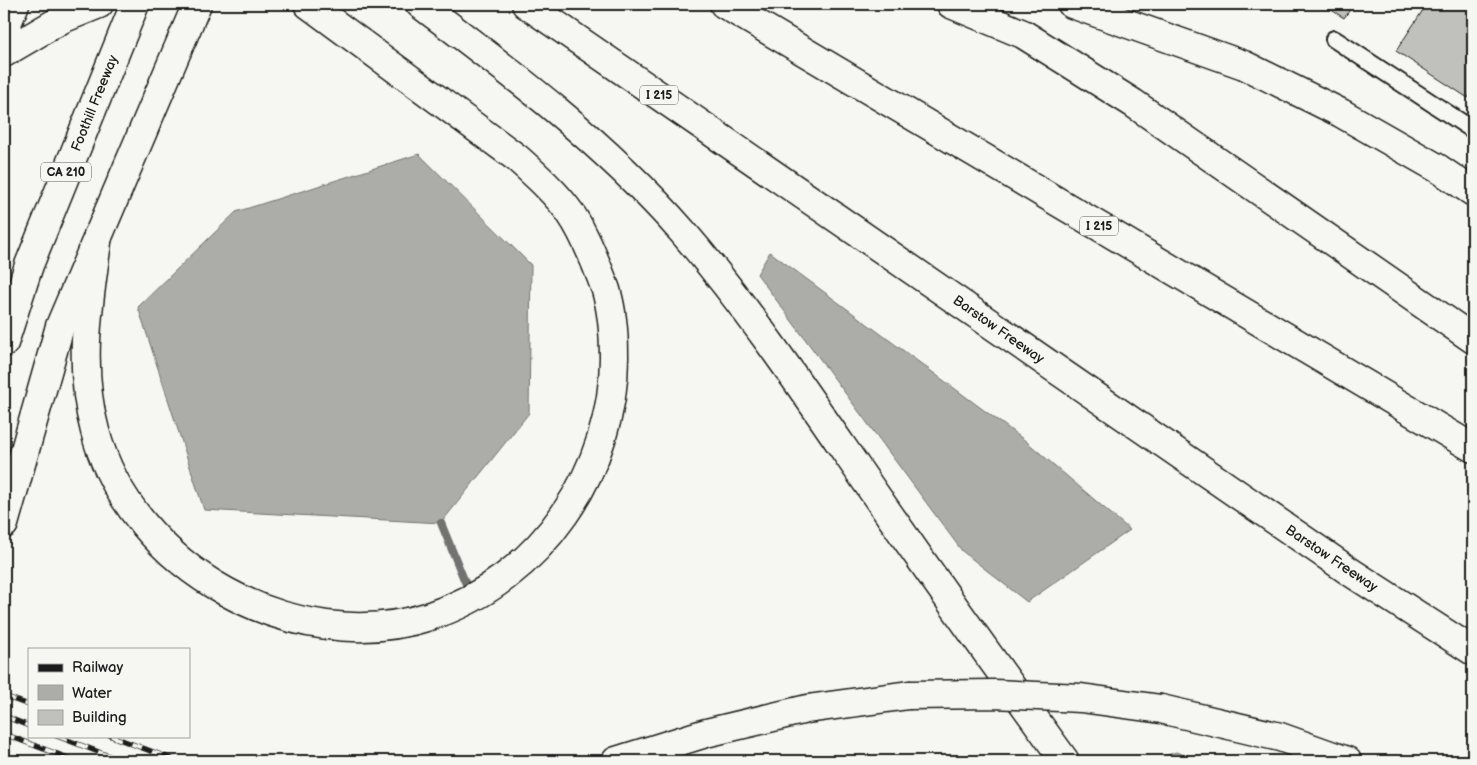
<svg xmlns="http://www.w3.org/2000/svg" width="1477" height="765" font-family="'Balsamiq Sans',sans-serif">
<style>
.water{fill:#acaca9;stroke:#727271}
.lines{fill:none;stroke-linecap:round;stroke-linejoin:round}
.stream{stroke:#727271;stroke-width:8}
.building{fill:#c0c0bd;stroke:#1c1c1c}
.lane-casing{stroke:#1c1c1c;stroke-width:20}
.highway-casing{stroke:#1c1c1c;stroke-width:31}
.lane{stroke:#f6f6f2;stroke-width:16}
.highway{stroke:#f6f6f2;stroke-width:28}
.rail-casing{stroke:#1c1c1c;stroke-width:5.5}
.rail{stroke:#f6f6f2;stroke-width:4;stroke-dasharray:11;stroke-linecap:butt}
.highway-bridge-casing{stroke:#1c1c1c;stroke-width:31;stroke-linecap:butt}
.highway-bridge{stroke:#f6f6f2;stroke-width:28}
.labels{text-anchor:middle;stroke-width:4.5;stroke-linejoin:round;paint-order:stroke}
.shield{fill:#f6f6f2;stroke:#5d5d5c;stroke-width:1}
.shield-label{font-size:12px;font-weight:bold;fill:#1c1c1c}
.street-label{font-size:14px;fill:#1c1c1c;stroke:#f6f6f2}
</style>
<rect width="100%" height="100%" fill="#f6f6f2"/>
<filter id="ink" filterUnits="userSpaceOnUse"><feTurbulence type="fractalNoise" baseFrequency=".02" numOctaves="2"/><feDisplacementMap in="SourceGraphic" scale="10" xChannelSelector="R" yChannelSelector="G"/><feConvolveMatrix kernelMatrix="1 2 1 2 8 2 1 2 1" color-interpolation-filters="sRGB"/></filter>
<g filter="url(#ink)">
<g class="water">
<polygon points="419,154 531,265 529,413 441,523 204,510 138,307 236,212"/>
<polygon points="770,252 1027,442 1130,530 1027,602 962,551 757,274"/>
<polygon points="1176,752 1200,761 1151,761"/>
</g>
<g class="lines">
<polyline class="stream" points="441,523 465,582"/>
</g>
<g class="building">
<polygon points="1322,4 1354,4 1344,18"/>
<polygon points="1427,4 1473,4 1473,90 1468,98 1396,51"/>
</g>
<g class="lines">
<defs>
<polyline id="lane" points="1334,39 1473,130"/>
<g id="highway">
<path d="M420 4C512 73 606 144 682 231 751 311 810 400 870 487 934 579 999 670 1065 761"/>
<polyline points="526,4 1352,573 1473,651"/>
<polyline points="724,4 1473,448"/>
<polyline points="951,4 1023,34 1133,103 1473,339"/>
<polyline points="1072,4 1244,65 1341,113 1439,169 1473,192"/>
<polyline points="4,31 15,4"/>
<polyline points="4,53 62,19 99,4"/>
<path d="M98 235C89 301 77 365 95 431 131 568 295 660 430 616 541 580 615 469 614 355 614 334 612 310 606 290 598 268 584 233 571 214 556 193 536 175 517 158L308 4"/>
<polyline points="4,343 29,265 135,4"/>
<polyline points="4,524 60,326 197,4"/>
<polyline points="1161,709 1280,737 1347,761"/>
<polyline points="616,761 706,733 807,709 909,695"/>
</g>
</defs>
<use href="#lane" class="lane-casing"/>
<use href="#highway" class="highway-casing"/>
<use href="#lane" class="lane"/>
<use href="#highway" class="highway"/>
<defs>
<g id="rail">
<polyline points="4,696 29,705"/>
<polyline points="4,716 29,726"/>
<polyline points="4,734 76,761"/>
<polyline points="57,736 122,761"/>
<polyline points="111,736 177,761"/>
</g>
</defs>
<use href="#rail" class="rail-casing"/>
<use href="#rail" class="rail"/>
<defs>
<polyline id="highway-bridge" points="909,695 994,694 1081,698 1161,709"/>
</defs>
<use href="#highway-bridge" class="highway-bridge-casing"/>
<use href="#highway-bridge" class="highway-bridge"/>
</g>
</g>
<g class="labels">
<g class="shield">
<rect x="640" y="85.5" width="38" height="19" rx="4"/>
<rect x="41" y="162.5" width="50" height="19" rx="4"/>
<rect x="1080" y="216.5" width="38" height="19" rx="4"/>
</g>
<g class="shield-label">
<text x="659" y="99">I 215</text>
<text x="66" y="176">CA 210</text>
<text x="1099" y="230">I 215</text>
</g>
<g class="street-label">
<text transform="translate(94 103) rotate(-68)" y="5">Foothill Freeway</text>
<text transform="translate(999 329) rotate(35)" y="5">Barstow Freeway</text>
<text transform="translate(1332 558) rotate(34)" y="5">Barstow Freeway</text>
</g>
</g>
<rect width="1477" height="765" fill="none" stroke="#f6f6f2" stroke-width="20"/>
<rect x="10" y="10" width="1457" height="745" fill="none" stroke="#1c1c1c" stroke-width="2" filter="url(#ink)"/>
<rect x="28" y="648" width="162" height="90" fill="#f6f6f2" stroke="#9f9f9c"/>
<rect x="38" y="664" width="25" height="8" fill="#1c1c1c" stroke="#9f9f9c"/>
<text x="72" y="672" font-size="15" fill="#1c1c1c">Railway</text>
<rect x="38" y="685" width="25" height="15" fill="#acaca9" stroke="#9f9f9c"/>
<text x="72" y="698" font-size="15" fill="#1c1c1c">Water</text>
<rect x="38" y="710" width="25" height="15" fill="#c0c0bd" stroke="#9f9f9c"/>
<text x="72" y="722" font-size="15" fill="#1c1c1c">Building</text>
</svg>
